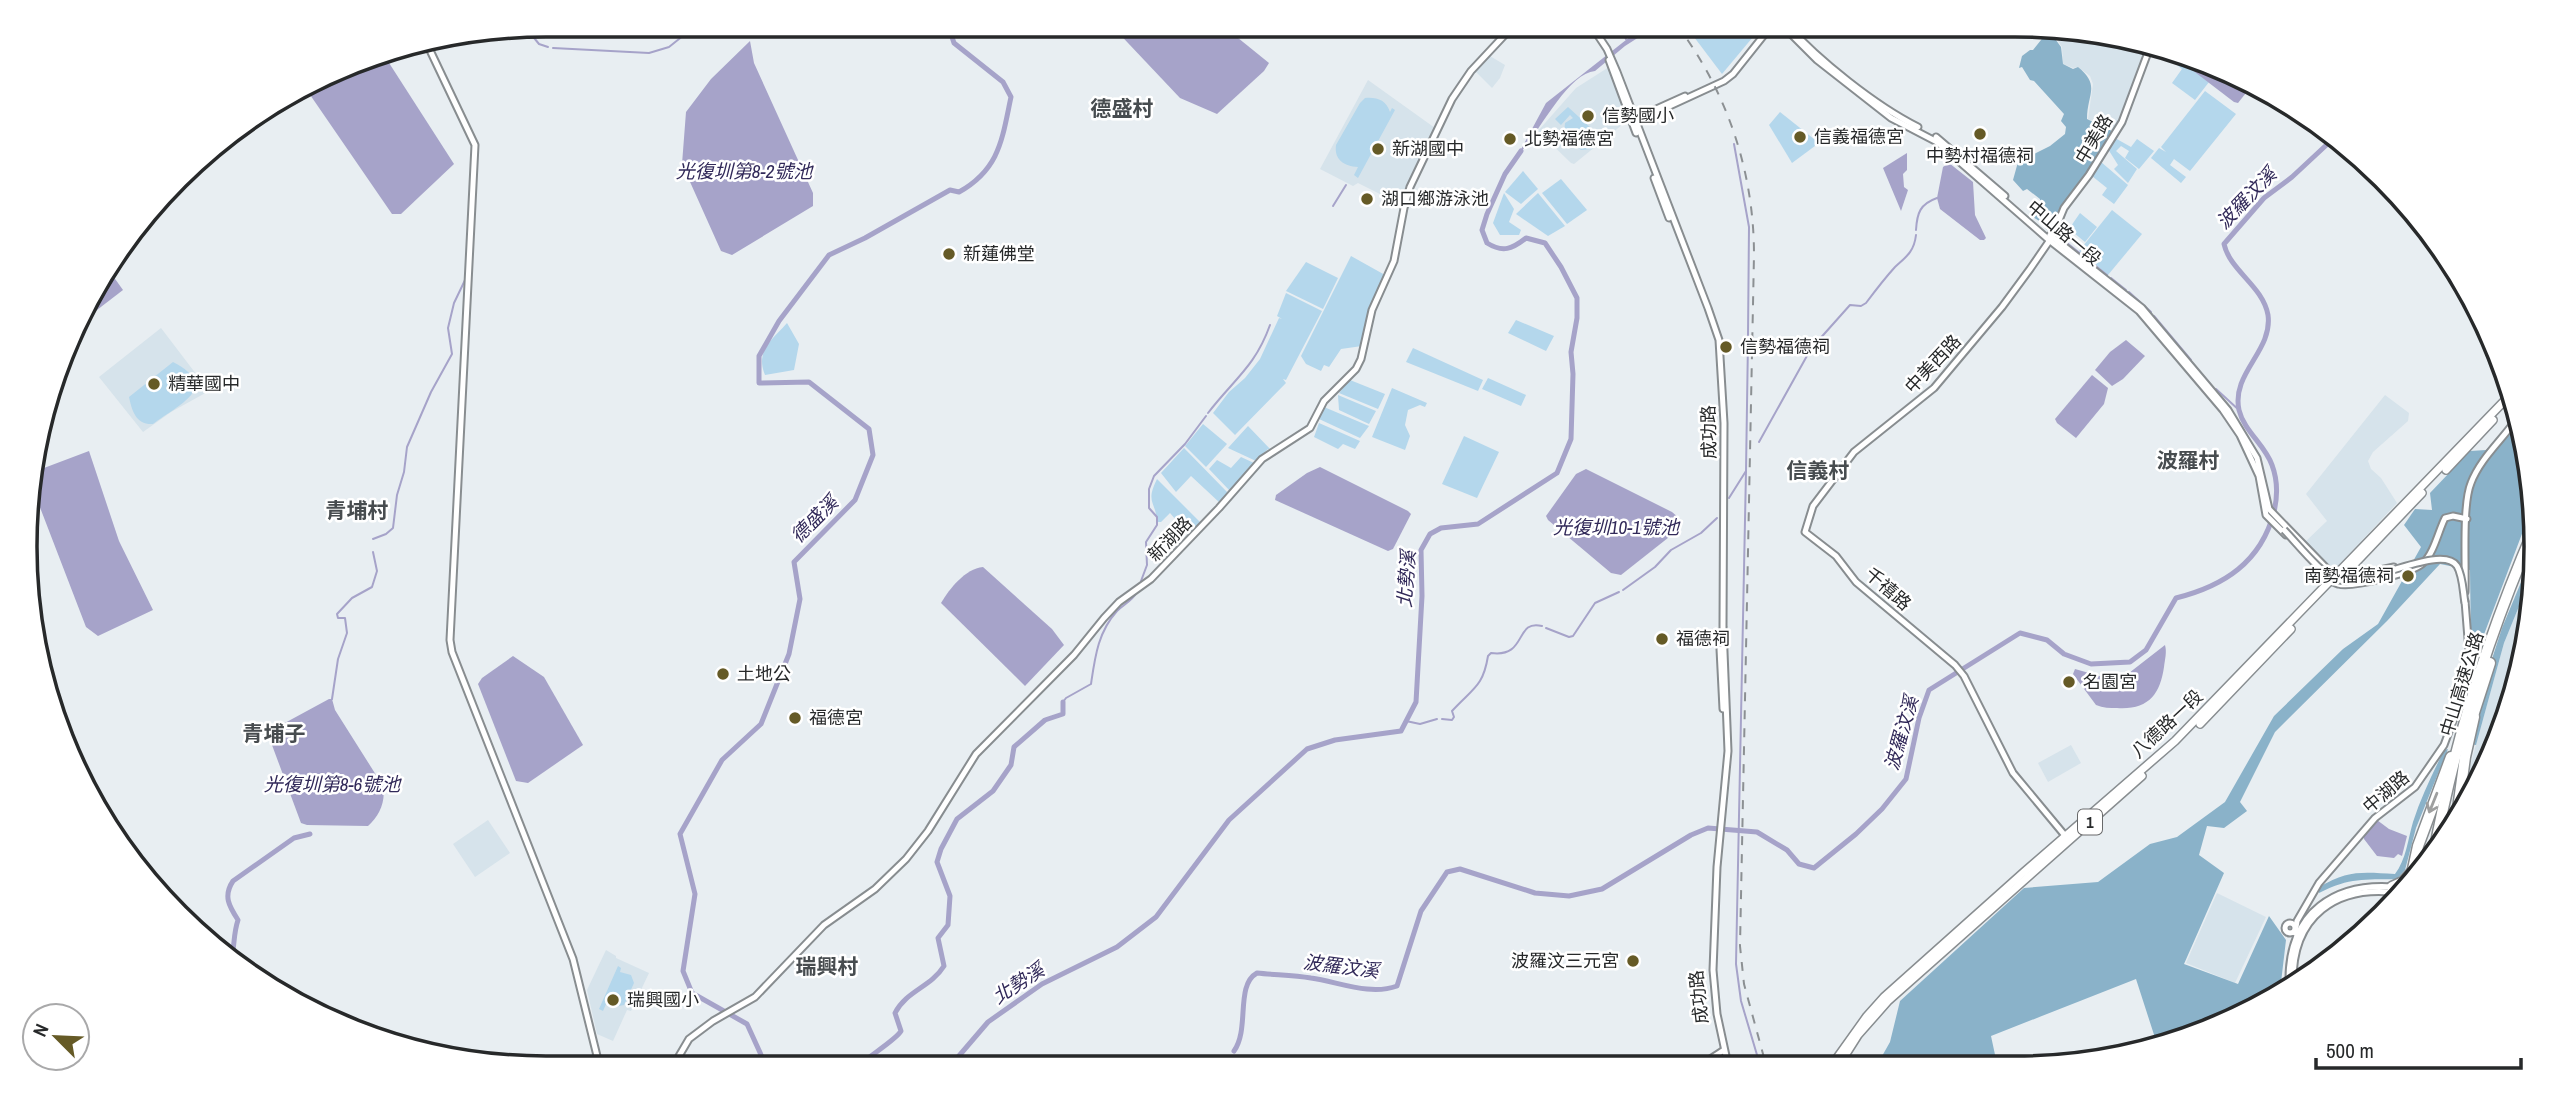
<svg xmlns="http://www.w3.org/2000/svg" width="2561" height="1093" font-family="'Archivo Narrow','Noto Sans TC',sans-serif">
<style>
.built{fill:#d6e3eb}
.green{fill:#b4d7ec}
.forest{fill:#8ab2c9}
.water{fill:#a6a3c9}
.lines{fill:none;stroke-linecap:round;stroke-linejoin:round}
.stream{stroke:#a6a3c9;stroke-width:2}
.river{stroke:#a6a3c9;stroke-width:5}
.minor-casing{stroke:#888d90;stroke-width:9}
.major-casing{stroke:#888d90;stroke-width:10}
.highway-casing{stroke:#888d90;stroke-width:13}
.minor{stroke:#fff;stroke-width:5}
.major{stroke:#fff;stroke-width:7}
.highway{stroke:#fff;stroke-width:10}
.rail{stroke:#8c9093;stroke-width:2;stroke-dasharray:9 9;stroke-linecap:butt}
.minor-bridge-casing{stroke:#888d90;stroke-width:9;stroke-linecap:butt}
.minor-bridge{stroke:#fff;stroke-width:5}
.oneway{stroke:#9e9f9f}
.poi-dot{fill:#655a26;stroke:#fff;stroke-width:2.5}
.labels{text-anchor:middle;stroke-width:5;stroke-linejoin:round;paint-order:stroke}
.shield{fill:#fff;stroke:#68696a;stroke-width:2}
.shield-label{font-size:16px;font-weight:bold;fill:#27292a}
.poi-label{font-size:18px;fill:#27292a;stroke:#fff;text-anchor:start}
.street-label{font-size:18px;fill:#27292a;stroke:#fff}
.water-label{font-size:19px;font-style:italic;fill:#312959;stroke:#fff}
.quarter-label{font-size:21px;font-weight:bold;fill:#474c4f;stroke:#fff}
.rim{fill:none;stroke:#27292a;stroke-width:3.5}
</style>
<rect width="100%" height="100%" fill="#e8eef2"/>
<g class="built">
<polygon points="2055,31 2143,46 2147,51 2120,121 2114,131 2088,119 2093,84 2090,76 2078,67 2073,68 2063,64 2062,47 2054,35"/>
<polygon points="1490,56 1505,65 1500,78 1492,88 1475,71"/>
<polygon points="1609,67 1628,120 1574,164 1571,163 1538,131 1576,88"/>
<polygon points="1368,80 1435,128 1410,181 1402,205 1358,183 1353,186 1320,169"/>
<polygon points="161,328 209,391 171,412 143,432 99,377"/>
<polygon points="2385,395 2409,413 2408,421 2373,452 2368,461 2371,469 2381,478 2397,503 2333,571 2305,542 2327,521 2306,494"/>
<polygon points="2533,572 2532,615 2509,715 2468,790 2469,770 2504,643"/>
<polygon points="2071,745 2081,763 2048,782 2038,763"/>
<polygon points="488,820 510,853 475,877 453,844"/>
<polygon points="2217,893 2266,917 2235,983 2186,963"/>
<polygon points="606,950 616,956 616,958 649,973 631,1011 627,1010 613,1041 597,1034 587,990"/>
</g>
<g class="green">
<polygon points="1685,25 1763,25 1722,74"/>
<polygon points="2150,47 2166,50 2209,82 2195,100 2172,83 2182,69 2158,50 2149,49"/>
<polygon points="2205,91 2236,114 2190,171 2174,159 2170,165 2186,177 2181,183 2151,158 2159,148 2166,152 2161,147"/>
<path d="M1365 98C1377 97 1386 100 1390 112L1392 108 1395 110 1358 178 1354 175 1358 167C1344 166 1334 160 1336 145L1360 103Z"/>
<polygon points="1568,107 1603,139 1601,141 1598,139 1592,149 1581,150 1564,134 1565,123 1573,118 1570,115 1561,125 1555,119"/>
<polygon points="1780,112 1819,143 1792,163 1769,125"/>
<polygon points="2115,138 2131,147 2137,139 2154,151 2139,169 2125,158 2129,151 2121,146 2116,151 2137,169 2128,183 2114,169 2118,165 2108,149"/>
<polygon points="2101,162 2128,185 2114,204 2102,195 2107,188 2092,176"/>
<polygon points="1523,171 1538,189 1521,204 1505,192"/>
<polygon points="1561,179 1587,210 1567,224 1542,193"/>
<polygon points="1504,193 1514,209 1509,222 1521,230 1519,235 1500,235 1493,223"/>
<polygon points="1538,193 1565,226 1548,236 1516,214"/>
<polygon points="2112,210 2142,234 2108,275 2079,251"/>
<polygon points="2080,213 2097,227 2085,242 2074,233 2067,232 2062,238 2056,233 2062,222 2071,226"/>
<polygon points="1351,256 1385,275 1368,312 1362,346 1341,349 1329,367 1324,365 1321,371 1306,364 1301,356"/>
<polygon points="1306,262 1338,278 1323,309 1286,291"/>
<polygon points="1286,293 1322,311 1286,380 1283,379 1286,383 1235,435 1213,413 1229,392 1245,378 1260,359 1279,318 1282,319 1277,316"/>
<polygon points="1516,320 1554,336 1546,351 1508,333"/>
<path d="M787 323 799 344 794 370 765 375C755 351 772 340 787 323Z"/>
<polygon points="1413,348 1483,380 1478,391 1406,362"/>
<path d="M173 362C221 387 180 404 153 424 136 425 132 411 129 397Z"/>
<polygon points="1488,378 1526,395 1521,406 1482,389"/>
<polygon points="1350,380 1385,394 1378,409 1339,393"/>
<polygon points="1392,388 1427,403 1425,407 1420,405 1408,410 1405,425 1410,436 1405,450 1372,437"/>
<polygon points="1338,395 1376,411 1369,424 1339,410"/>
<polygon points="1324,407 1369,426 1360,438 1319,419"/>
<polygon points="1319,423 1360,441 1355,449 1343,444 1338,449 1314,437"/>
<polygon points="1203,424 1227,444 1206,467 1185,446"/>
<polygon points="1248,426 1271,450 1268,449 1256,461 1228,448"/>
<polygon points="1464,436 1499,452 1477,498 1442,484"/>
<polygon points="1184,448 1228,493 1220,503 1191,476 1176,492 1161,473"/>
<polygon points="1241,457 1254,463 1230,491 1209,469 1217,460 1231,468"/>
<path d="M1157 479 1201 523 1189 535 1170 513 1161 522H1157C1156 501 1145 503 1157 479Z"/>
<polygon points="618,966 621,968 620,972 631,975 634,983 624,1005 614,1007 607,1002 603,1011 599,1009"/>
</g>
<g class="forest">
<path d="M2043 30 2054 31 2053 36 2061 47 2063 64 2073 69 2078 67C2101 86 2087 94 2087 119L2114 132C2093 165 2068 196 2051 230L2048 231 2045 228 2049 227 2031 216 2033 212 2040 215V199L2027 189 2023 191 2013 180 2018 162 2050 146 2065 134 2066 127 2061 121 2064 114 2034 81 2030 80 2022 67 2019 68 2022 56 2030 50H2033L2045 35Z"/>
<polygon points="2519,415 2534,502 2477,653 2471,649 2470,570 2440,564 2387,621 2275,732 2240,802 2247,811 2224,828 2207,826 2199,855 2224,873 2184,964 2238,984 2269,916 2286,940 2280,991 2215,1029 2157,1044 2136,979 1991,1036 1997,1064 1877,1065 1890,1042 1900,1001 2024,888 2098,882 2150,844 2177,837 2225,802 2274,716 2343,649 2378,624 2421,547 2404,525 2415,509 2432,510 2430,493 2470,451 2486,450"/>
<polygon points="2534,551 2533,572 2504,643 2476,745 2470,744 2482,690 2502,628"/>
<path d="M2448 749 2416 828 2405 870 2397 879C2363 880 2351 877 2319 893V887C2348 870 2362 872 2395 874 2406 860 2408 839 2413 822 2421 797 2433 773 2444 750Z"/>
</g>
<g class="water">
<polygon points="1111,25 1222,25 1269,63 1264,71 1217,114 1180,98"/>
<path d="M1645 25H1658L1625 46 1595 71C1567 73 1537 137 1518 155L1546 103Z"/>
<polygon points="750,41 754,63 813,193 813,206 732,255 721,251 682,164 686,112 711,79"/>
<polygon points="2166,50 2183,52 2253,84 2238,103 2234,102"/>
<polygon points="378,52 382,52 454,164 401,214 392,214 304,86"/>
<polygon points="1907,153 1907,170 1903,174 1904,187 1908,190 1901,211 1883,168"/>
<polygon points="1949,163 1973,182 1975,215 1986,238 1984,240 1980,240 1940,209 1937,198 1943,167"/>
<polygon points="108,269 123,290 80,323 95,285"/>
<polygon points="2126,340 2145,356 2123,379 2112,386 2095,370 2110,352"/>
<polygon points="2092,375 2108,388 2104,404 2076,438 2057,423 2055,419"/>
<polygon points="89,451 119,541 153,610 98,636 86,627 31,484 36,471"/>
<polygon points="1320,467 1408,511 1411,514 1393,549 1388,551 1275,500 1276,495 1307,473"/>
<polygon points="1586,469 1672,512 1679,518 1678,530 1621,575 1611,573 1548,520 1546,516 1576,474"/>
<path d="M983 567 1052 629 1064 645 1025 686 941 603C950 588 965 569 983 567Z"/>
<path d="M2165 645C2167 652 2165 659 2164 667 2160 695 2148 710 2117 708 2110 708 2103 708 2096 705L2073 674 2075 669 2103 677 2129 673Z"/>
<polygon points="513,656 544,677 583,745 528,783 516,781 478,684 482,678"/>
<path d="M329 699H332L335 710 383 786C386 802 379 816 368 826L307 825 301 823 269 737 270 731Z"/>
<polygon points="2377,820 2389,829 2407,836 2402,856 2398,854 2394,858 2377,856 2364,839 2364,832"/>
</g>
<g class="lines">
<g class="stream">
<polyline points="1619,25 1626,39"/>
<polyline points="526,28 539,44 548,47"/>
<polyline points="687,33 698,25"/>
<polyline points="1479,35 1484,25"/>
<polyline points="553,48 649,53 669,47 684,35"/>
<polyline points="1734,144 1749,227 1748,335"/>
<polyline points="1333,206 1346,185"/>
<path d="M1916 230C1917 213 1920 204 1937 198"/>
<polyline points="2057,235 2107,275"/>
<polyline points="2111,278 2126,290"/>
<polyline points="2129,292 2151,312"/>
<polyline points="2154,316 2191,360"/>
<path d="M1817 342 1850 305 1861 306 1866 303C1875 291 1885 278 1895 267 1906 257 1914 252 1916 235"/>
<polyline points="2216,389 2240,411"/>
<path d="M1208 413C1234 379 1255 367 1270 325"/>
<polyline points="1759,442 1813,345"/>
<polyline points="1746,471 1736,964 1741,1001 1760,1065"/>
<polyline points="1729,498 1746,471 1748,340"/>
<polyline points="373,539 386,534 393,528 397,495 404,472 407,447 431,392 452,354 448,328 454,303 466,278"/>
<polyline points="1141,581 1147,565 1146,542 1157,525 1157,517 1149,508 1149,489 1154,476 1185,444 1206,416"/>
<polyline points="1623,590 1655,567 1671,550 1701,533 1717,518"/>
<polyline points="1546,628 1569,637 1573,636 1595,603 1619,592"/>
<polyline points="332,699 338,659 347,633 345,618 338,618 337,614 352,598 372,587 377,571 373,552"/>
<path d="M1063 702 1066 698 1091 684C1095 657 1098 632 1117 611 1124 604 1132 601 1137 592"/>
<path d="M1442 719 1452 720 1454 717 1452 711C1473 688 1483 687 1488 656L1491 653C1528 658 1514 619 1542 626"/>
<polyline points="1406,721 1420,724 1437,719"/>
</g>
<g class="river">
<path d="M231 960C235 946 233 935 238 920 229 906 223 896 233 881L294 838 310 834"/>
<path d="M1234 1051C1250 1029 1235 985 1257 973 1275 975 1293 975 1311 978 1339 982 1370 996 1397 986L1421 911 1447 872 1460 869 1535 893 1569 896 1602 889 1691 835 1708 828 1757 832 1787 850 1799 864 1814 868 1856 834 1882 809 1906 779 1919 718 1929 690 2020 633 2047 640 2064 654 2091 664 2130 662 2146 650 2176 598C2224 586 2261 562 2274 512 2278 495 2278 481 2272 465 2265 445 2244 431 2239 410 2231 373 2273 351 2268 315 2263 286 2230 271 2224 244L2264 198 2292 177 2335 137"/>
<path d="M938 1067 952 1064 988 1022 1042 984 1117 947 1156 917 1229 820 1307 749 1335 740 1401 731 1416 702 1422 596 1421 550 1430 534 1441 528 1478 524 1557 473 1571 439 1573 374 1571 352 1577 318V298L1561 267 1545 243 1526 238C1512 249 1503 253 1487 243L1482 230 1487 214 1505 174 1521 151"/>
<path d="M758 1068 762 1057 747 1024 692 993 683 971 695 894 680 834 722 760 761 724 789 654 800 599 794 562 855 500 873 455 869 429 809 382 759 383V356L779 321 829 255 865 238 950 190 959 192C1000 169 1002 139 1011 97L1003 82 954 43 948 25"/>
<path d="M856 1068C867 1057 896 1040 901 1031L895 1013C906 991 931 987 944 966L938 938 948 925 950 896 937 862 941 849 957 819 993 791 1011 765 1014 747 1045 720 1063 714V702"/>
</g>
<defs>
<g id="minor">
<polyline points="1591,25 1607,49 1617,72 1708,308 1719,340 1724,423 1723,627 1728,751 1717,867 1713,970 1717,1014 1728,1065"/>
<polyline points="1782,25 1817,60 1891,118 1937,142 2049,240 2139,311 2223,410 2240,435 2259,476 2266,515 2286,535"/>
<path d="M1787 25C1818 60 1876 106 1918 127"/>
<polyline points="427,44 475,145 450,640 452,652 573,959 600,1068"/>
<polyline points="1609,60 1636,133"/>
<polyline points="1634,119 1685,96"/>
<polyline points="1635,122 1724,81 1733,74 1772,25"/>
<polyline points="2316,124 2338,144 2341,142"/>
<polyline points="1936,137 2005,196"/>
<polyline points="2353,150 2359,160 2379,175"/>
<polyline points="1654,178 1669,218"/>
<polyline points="2050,235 2142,308 2228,410 2257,458 2269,509 2333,575"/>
<path d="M2317 568C2323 574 2329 582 2338 584 2352 588 2413 573 2423 563 2434 553 2438 532 2445 518L2453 516 2467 519"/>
<polyline points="2342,578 2394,567"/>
<path d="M2465 592C2466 565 2462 505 2471 483 2480 459 2501 441 2515 421V407L2507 398"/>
<polyline points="1720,649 1723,709"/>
<polyline points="2067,838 2013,773 1964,676 1955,665 1856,582 1836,556 1805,532 1813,506 1854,452 1934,388 2002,307 2030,269 2052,237 2064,208 2089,175 2122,122 2150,47"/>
<circle cx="2290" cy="928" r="5"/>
<polyline points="2295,933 2297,921 2319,883 2375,818 2415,787 2444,745 2457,710 2470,664 2465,601"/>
<path d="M2293 983C2292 916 2336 884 2400 893"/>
<path d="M2289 985C2287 912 2335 879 2404 888"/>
<polyline points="1701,1065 1724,1050"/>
<polyline points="675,1068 679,1056 689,1039 713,1021 755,997 824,925 875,889 906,859 928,831 976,754 1074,655 1104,618 1119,602 1151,579 1219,508 1262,459 1310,428 1324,401 1356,369 1361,359 1372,310 1394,261 1404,208 1410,187 1452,99 1471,71 1514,25"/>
</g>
<g id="major">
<polyline points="2446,470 2493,420"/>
<polyline points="2341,578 2422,493"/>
<polyline points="2200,724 2291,629"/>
<polyline points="1832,1065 1867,1016 1884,997 2024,872 2175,741 2512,393"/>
<polyline points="1839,1065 1858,1035 1888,1001 2142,776"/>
</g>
<g id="highway">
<polyline points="2471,722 2490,663"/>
<polyline points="2458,809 2465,757 2474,717"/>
<path d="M2434 854C2454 742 2490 631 2535 527"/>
<polyline points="2410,883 2418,846 2451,757"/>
<polyline points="2392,887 2403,882 2411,873"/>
</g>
</defs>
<use href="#minor" class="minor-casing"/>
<use href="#major" class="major-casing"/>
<use href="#highway" class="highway-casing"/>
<use href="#minor" class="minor"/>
<use href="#major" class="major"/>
<use href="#highway" class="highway"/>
<path class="rail" d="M1677 25C1727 92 1754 171 1754 255L1740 946 1744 984 1766 1065"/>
<defs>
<path id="minor-bridge" d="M2284 530C2297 543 2322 576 2339 580 2366 587 2442 543 2457 566 2463 576 2463 592 2465 603"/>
</defs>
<use href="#minor-bridge" class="minor-bridge-casing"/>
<use href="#minor-bridge" class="minor-bridge"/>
</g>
<defs><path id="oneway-shaft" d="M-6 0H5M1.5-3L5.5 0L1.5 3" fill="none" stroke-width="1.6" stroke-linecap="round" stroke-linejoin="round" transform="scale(1.75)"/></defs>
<use class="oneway" href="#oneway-shaft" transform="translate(2433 803) rotate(112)"/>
<g class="poi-dot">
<circle cx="1588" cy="116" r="7"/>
<circle cx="1980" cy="134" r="7"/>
<circle cx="1800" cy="137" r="7"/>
<circle cx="1510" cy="139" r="7"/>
<circle cx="1378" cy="149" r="7"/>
<circle cx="1367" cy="199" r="7"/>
<circle cx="949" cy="254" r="7"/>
<circle cx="1726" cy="347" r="7"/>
<circle cx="154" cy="384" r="7"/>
<circle cx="2408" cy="576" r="7"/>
<circle cx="1662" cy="639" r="7"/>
<circle cx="723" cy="674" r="7"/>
<circle cx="2069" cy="682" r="7"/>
<circle cx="795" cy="718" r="7"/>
<circle cx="1633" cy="961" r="7"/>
<circle cx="613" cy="1000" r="7"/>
</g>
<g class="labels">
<rect class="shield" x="2078" y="809.5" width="24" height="25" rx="5"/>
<g class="shield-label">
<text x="2090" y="828">1</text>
</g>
<g class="poi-label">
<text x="1602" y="122">信勢國小</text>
<text x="1814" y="143">信義福德宮</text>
<text x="1524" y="145">北勢福德宮</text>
<text x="1392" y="155">新湖國中</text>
<text x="1980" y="162" text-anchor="middle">中勢村福德祠</text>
<text x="1381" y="205">湖口鄉游泳池</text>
<text x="963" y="260">新蓮佛堂</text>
<text x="1740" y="353">信勢福德祠</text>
<text x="168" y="390">精華國中</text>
<text x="2394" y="582" text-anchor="end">南勢福德祠</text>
<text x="1676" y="645">福德祠</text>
<text x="737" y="680">土地公</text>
<text x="2083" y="688">名園宮</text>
<text x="809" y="724">福德宮</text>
<text x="1619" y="967" text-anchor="end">波羅汶三元宮</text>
<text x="627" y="1006">瑞興國小</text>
</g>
<g class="street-label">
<text transform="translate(2094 139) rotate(-59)" y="6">中美路</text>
<text transform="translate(2064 233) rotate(40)" y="6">中山路一段</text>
<text transform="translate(1933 364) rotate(-47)" y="6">中美西路</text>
<text transform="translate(1709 432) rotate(-91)" y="6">成功路</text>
<text transform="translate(1170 539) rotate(-46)" y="6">新湖路</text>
<text transform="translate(1888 589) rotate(41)" y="6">千禧路</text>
<text transform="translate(2462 684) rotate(-73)" y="6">中山高速公路</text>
<text transform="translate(2167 724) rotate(-43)" y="6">八德路一段</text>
<text transform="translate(2386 792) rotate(-40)" y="6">中湖路</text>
<text transform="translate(1699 997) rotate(-96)" y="6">成功路</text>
</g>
<g class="water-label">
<text x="744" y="178">光復圳第8-2號池</text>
<text transform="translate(2246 198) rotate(-46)" y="7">波羅汶溪</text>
<text transform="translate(814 519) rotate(-45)" y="7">德盛溪</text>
<text x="1616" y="534">光復圳10-1號池</text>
<text transform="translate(1406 579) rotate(-86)" y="7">北勢溪</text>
<text transform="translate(1901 733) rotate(-74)" y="7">波羅汶溪</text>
<text x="332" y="791">光復圳第8-6號池</text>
<text transform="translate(1341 966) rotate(7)" y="7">波羅汶溪</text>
<text transform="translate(1018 983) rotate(-33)" y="7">北勢溪</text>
</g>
<g class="quarter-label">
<text x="1122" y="116">德盛村</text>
<text x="2188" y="468">波羅村</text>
<text x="1818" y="478">信義村</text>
<text x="357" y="518">青埔村</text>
<text x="274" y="741">青埔子</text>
<text x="827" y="974">瑞興村</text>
</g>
</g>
<path d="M0 0H2561V1093H0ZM546 37H2015A509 509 0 0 1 2524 546V547A509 509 0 0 1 2015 1056H546A509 509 0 0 1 37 547V546A509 509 0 0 1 546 37Z" fill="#fff" fill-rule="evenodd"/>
<path class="rim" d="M546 37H2015A509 509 0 0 1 2524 546V547A509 509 0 0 1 2015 1056H546A509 509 0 0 1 37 547V546A509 509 0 0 1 546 37Z"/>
<g transform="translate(56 1037) rotate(294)"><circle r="33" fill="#ffffff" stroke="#a9a9aa" stroke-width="2"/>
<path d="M0-5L12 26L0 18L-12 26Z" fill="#655a26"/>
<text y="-10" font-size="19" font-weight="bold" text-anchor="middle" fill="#27292a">N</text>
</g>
<path d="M2316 1058v10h205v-10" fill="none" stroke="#27292a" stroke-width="3.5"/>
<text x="2326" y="1058" font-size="21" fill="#27292a" stroke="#ffffff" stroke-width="5" paint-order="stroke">500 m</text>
</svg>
